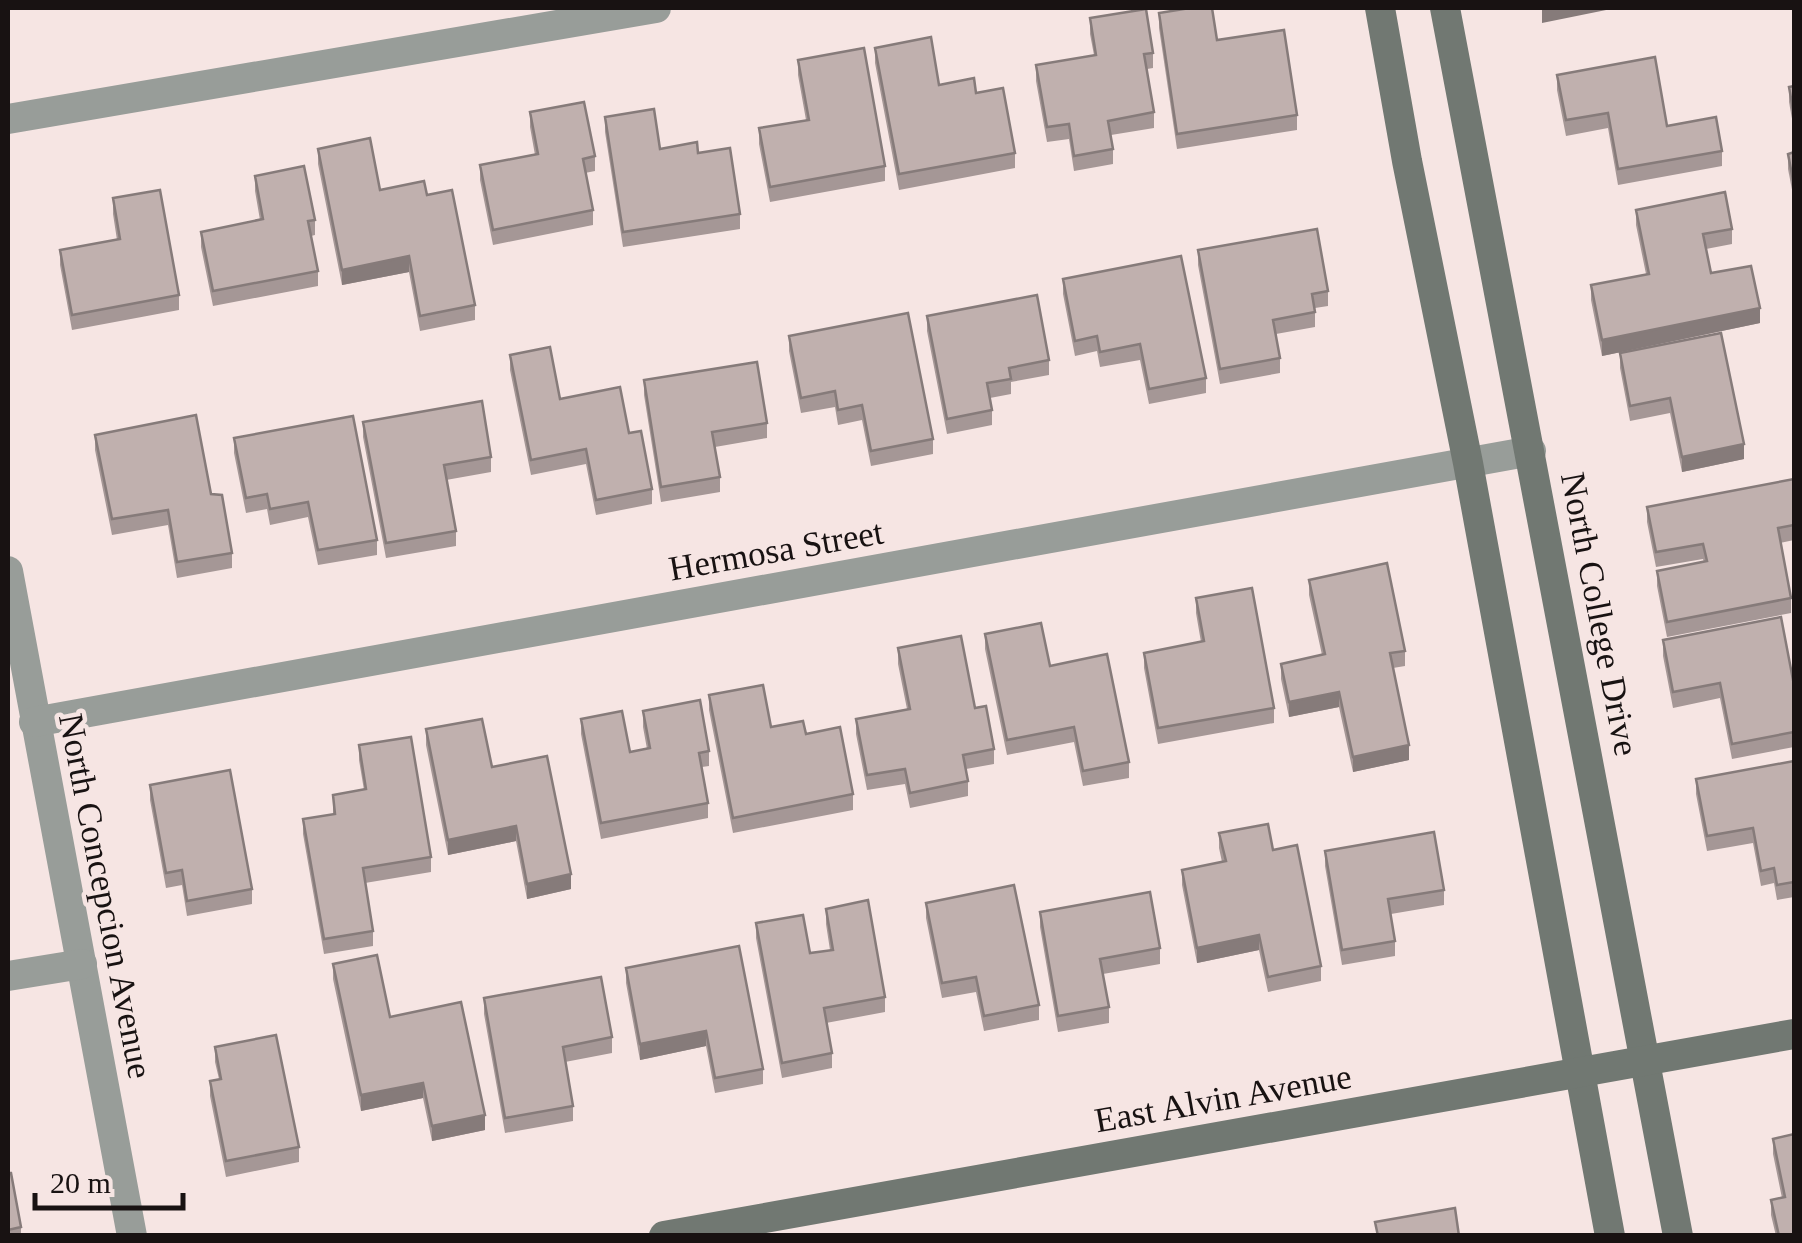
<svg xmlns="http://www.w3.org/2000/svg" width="1802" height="1243" font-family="'Times New Roman',serif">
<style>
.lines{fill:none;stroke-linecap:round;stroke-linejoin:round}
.street{stroke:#989d99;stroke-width:30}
.secondary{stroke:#717872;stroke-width:30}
.wall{fill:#a59796}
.shaded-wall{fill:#867b7a}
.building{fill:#c0b0ae;stroke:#867b7a;stroke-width:2.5}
.labels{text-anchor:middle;stroke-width:9;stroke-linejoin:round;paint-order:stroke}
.street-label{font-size:35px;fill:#181212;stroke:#f6e5e3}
</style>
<rect width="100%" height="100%" fill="#f6e5e3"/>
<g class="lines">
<g class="street">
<polyline points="8,119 656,8"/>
<polyline points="8,571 132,1236"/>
<polyline points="34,722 1531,451"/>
<polyline points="8,976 82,964"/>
</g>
<g class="secondary">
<polyline points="1380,8 1407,161 1468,463 1610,1236"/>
<polyline points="1445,8 1678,1236"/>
<polyline points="664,1236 1794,1034"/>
</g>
</g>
<g class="wall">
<polygon points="1159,13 1217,40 1297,115 1297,130 1177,149 1159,28"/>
<polygon points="1090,18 1153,53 1153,68 1147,69 1154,112 1154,128 1111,135 1113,149 1113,164 1074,171 1069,139 1047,142 1036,81 1036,65 1094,55 1090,34"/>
<polygon points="875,48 939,85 976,93 1015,153 1015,168 899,190 875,63"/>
<polygon points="798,60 885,166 885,181 770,202 759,144 759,128 806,120 798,75"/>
<polygon points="1557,75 1722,151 1722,166 1618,185 1608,128 1566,136 1557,90"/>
<polygon points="1794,86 1794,130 1789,102 1789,87"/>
<polygon points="530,112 595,156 595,171 585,173 593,210 593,225 493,245 480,180 480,165 535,155 530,127"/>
<polygon points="605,117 660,149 698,153 740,214 740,229 623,247 605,132"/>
<polygon points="318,149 380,190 427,195 475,305 475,320 420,331 409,272 342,285 318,164"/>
<polygon points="1794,152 1794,200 1788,169 1788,154"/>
<polygon points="255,176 315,220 315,235 311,236 318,271 318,286 213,306 201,247 201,232 260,220 255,191"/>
<polygon points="113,198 179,295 179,310 72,330 60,265 60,250 117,240 113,214"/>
<polygon points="1636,210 1732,229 1732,244 1706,249 1711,273 1760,323 1602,356 1591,300 1591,285 1646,274 1636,225"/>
<polygon points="1198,250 1328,291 1328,306 1315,308 1315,327 1276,334 1280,358 1280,373 1220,384 1198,265"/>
<polygon points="1063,279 1206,378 1206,393 1149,404 1140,360 1100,367 1097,351 1075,356 1063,294"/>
<polygon points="927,316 1049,360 1049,375 1011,382 1011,394 990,398 992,410 992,425 947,434 927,331"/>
<polygon points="789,336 933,439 933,454 871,466 862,420 838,425 835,407 801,413 789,351"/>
<polygon points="1620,353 1744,459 1682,472 1670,413 1630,421 1620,368"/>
<polygon points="510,355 560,399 629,433 652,489 652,504 596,515 586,464 531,475 510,370"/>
<polygon points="644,380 767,423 767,438 715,447 720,477 720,492 661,502 644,395"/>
<polygon points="363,422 491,457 491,472 446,480 456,531 456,546 386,558 363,437"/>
<polygon points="95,435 211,494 232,553 232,568 177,578 168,525 112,535 95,450"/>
<polygon points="234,438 377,540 377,555 318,565 308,517 270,525 267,509 246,513 234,453"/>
<polygon points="1794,479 1794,540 1780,543 1791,598 1791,613 1667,637 1657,586 1657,571 1704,562 1703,559 1656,567 1647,522 1647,507"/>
<polygon points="1309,580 1405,651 1405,666 1393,668 1409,760 1353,772 1339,707 1289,717 1281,679 1281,664 1322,655 1309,595"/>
<polygon points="1196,598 1274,708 1274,723 1158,744 1144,668 1144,653 1201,642 1196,613"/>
<polygon points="985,634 1050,666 1129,762 1129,778 1083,786 1074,742 1007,755 985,649"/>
<polygon points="1663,640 1794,685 1794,747 1732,759 1720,698 1673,708 1663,656"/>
<polygon points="898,648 975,708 994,749 994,764 966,769 968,781 968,796 910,808 905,784 867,790 856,734 856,719 907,709 898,664"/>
<polygon points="709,695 771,727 806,734 853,794 853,810 733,833 709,710"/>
<polygon points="643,711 709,751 709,766 702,767 708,803 708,818 601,839 581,734 581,719 630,752 647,749 643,727"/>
<polygon points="426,729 571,889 527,899 516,841 448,855 426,745"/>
<polygon points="359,745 431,857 431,872 365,883 373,931 373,946 324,954 303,834 303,819 333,814 333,795 364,790 359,760"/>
<polygon points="1794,761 1794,897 1777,900 1774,883 1761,886 1753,843 1707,851 1696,794 1696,779"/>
<polygon points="150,785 252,889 252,904 187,916 182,885 166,888 150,800"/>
<polygon points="1219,833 1273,850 1321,966 1321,981 1268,992 1259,950 1197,963 1182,885 1182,870 1222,862 1219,848"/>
<polygon points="1325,851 1444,890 1444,905 1391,914 1395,941 1395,956 1342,965 1325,866"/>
<polygon points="926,903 1039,1005 1039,1020 984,1031 976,992 942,998 926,918"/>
<polygon points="826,909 885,997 885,1012 826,1023 832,1053 832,1068 782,1078 756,938 756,923 810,953 830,950 826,924"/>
<polygon points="1040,912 1160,948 1160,964 1103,974 1109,1007 1109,1023 1058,1032 1040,927"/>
<polygon points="333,964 390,1017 485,1130 432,1141 423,1098 361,1111 333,979"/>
<polygon points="626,968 763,1069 763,1084 715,1093 706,1046 640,1060 626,983"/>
<polygon points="484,998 612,1037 612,1053 565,1062 573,1106 573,1121 505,1133 484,1014"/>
<polygon points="215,1047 299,1147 299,1162 226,1177 210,1096 210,1081 219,1079 215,1062"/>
<polygon points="1773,1139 1794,1236 1776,1236 1771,1215 1771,1200 1782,1198 1773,1154"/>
<polygon points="8,1173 21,1227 21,1236 8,1236"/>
</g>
<g class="shaded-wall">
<polygon points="1542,8 1616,8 1542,23"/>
<polygon points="409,256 409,272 342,285 342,270"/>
<polygon points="1760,308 1760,323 1602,356 1602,340"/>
<polygon points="1744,444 1744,459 1682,472 1682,457"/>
<polygon points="1339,692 1339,707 1289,717 1289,702"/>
<polygon points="1409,745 1409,760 1353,772 1353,757"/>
<polygon points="516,826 516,841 448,855 448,840"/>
<polygon points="571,874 571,889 527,899 527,884"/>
<polygon points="1259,935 1259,950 1197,963 1197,948"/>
<polygon points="706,1031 706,1046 640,1060 640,1044"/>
<polygon points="423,1083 423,1098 361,1111 361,1095"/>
<polygon points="485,1115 485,1130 432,1141 432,1126"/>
</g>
<g class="building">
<polygon points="1190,8 1212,8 1217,40 1284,30 1297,115 1177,134 1159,13"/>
<polygon points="1146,9 1153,53 1144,54 1154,112 1108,121 1113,149 1074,156 1069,124 1047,127 1036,65 1096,55 1090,18"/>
<polygon points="931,37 939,85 974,78 976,93 1003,88 1015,153 899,174 875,48"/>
<polygon points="864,48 885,166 770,187 759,128 809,120 798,60"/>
<polygon points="1655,57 1667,126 1716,117 1722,151 1618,169 1608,113 1566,120 1557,75"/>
<polygon points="1794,86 1794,115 1789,87"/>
<polygon points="584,102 595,156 583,159 593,210 493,230 480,165 538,154 530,112"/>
<polygon points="654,109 660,149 697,142 698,153 730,148 740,214 623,232 605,117"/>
<polygon points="370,138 380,190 424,181 427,195 452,190 475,305 420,316 409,256 342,270 318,149"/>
<polygon points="1794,152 1794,185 1788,154"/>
<polygon points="304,166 315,220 308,221 318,271 213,291 201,232 263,219 255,176"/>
<polygon points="160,190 179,295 72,315 60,250 120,239 113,198"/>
<polygon points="1725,192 1732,229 1703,234 1711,273 1751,266 1760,308 1602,340 1591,285 1649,274 1636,210"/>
<polygon points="1317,229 1328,291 1312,294 1315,312 1273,320 1280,358 1220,369 1198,250"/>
<polygon points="1181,256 1206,378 1149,389 1140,344 1100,352 1097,336 1075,341 1063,279"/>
<polygon points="1037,295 1049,360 1009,368 1011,379 987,383 992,410 947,419 927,316"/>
<polygon points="908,313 933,439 871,451 862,405 838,410 835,391 801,398 789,336"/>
<polygon points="1721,333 1744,444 1682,457 1670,398 1630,406 1620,353"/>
<polygon points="550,347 560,399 620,387 629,433 641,431 652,489 596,500 586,449 531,460 510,355"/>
<polygon points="757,362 767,423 712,432 720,477 661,487 644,380"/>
<polygon points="482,401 491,457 444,465 456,531 386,543 363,422"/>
<polygon points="196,415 211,494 222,495 232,553 177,562 168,510 112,519 95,435"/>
<polygon points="353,416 377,540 318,550 308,502 270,509 267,494 246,498 234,438"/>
<polygon points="1794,479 1794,525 1778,528 1791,598 1667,622 1657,571 1707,561 1703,544 1656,552 1647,507"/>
<polygon points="1387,563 1405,651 1390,653 1409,745 1353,757 1339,692 1289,702 1281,664 1325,654 1309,580"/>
<polygon points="1252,588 1274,708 1158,728 1144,653 1204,641 1196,598"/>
<polygon points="1781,617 1794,685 1794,732 1732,744 1720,683 1673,692 1663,640"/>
<polygon points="1041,623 1050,666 1107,654 1129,762 1083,771 1074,727 1007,740 985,634"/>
<polygon points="961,636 975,708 986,706 994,749 963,755 968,781 910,793 905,769 867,775 856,719 910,709 898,648"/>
<polygon points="763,685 771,727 803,721 806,734 840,727 853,794 733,818 709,695"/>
<polygon points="700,700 709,751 699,753 708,803 601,823 581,719 622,711 630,752 650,748 643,711"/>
<polygon points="482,719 492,767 547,756 571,874 527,884 516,826 448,840 426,729"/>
<polygon points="411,737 431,857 363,868 373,931 324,939 303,819 335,814 333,795 366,789 359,745"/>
<polygon points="1794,761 1794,882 1777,885 1774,868 1761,871 1753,828 1707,836 1696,779"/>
<polygon points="230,770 252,889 187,901 182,870 166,873 150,785"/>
<polygon points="1268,824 1273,850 1297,845 1321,966 1268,977 1259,935 1197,948 1182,870 1226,861 1219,833"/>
<polygon points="1434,832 1444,890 1388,899 1395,941 1342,950 1325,851"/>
<polygon points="1014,885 1039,1005 984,1016 976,977 942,983 926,903"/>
<polygon points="1150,892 1160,948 1100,959 1109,1007 1058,1016 1040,912"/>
<polygon points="868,900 885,997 824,1008 832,1053 782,1063 756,923 803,915 810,953 833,950 826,909"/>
<polygon points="739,946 763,1069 715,1078 706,1031 640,1044 626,968"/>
<polygon points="377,955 390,1017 461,1002 485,1115 432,1126 423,1083 361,1095 333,964"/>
<polygon points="601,977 612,1037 563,1047 573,1106 505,1118 484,998"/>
<polygon points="276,1035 299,1147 226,1161 210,1081 221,1079 215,1047"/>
<polygon points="1794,1134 1794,1236 1779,1236 1771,1200 1785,1197 1773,1139"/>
<polygon points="8,1173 11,1173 21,1227 8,1230"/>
<polygon points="1455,1208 1459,1236 1378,1236 1375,1222"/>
</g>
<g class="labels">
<g class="street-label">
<text transform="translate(776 550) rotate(-10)" y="12">Hermosa Street</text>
<text transform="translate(1600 614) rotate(79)" y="12">North College Drive</text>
<text transform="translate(106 896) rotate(79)" y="12">North Concepcion Avenue</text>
<text transform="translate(1223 1098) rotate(-10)" y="12">East Alvin Avenue</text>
</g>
</g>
<rect width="1802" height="1243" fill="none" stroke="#181212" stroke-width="20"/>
<path d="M35 1193v15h148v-15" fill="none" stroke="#181212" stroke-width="5"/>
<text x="50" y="1193" font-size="30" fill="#181212" stroke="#f6e5e3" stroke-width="8" paint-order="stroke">20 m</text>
</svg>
